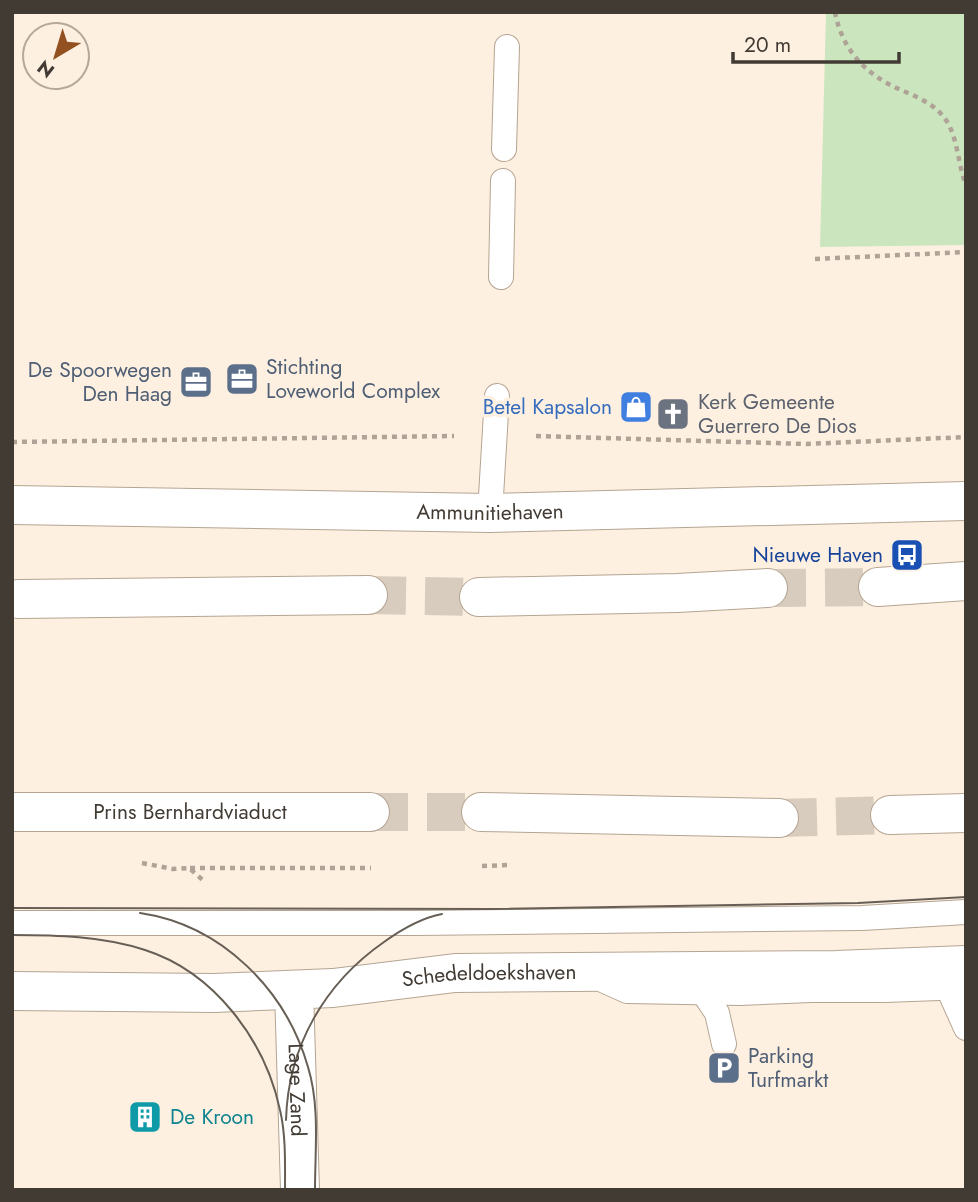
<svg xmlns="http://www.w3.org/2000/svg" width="978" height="1202" font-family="Jost,sans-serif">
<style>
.green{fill:#cbe6bf}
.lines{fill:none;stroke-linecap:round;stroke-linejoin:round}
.tertiary-tunnel{stroke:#d8ccbe;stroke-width:38;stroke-dasharray:38 19;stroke-linecap:butt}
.service-casing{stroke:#b5a492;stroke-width:26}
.minor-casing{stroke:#b5a492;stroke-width:40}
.tertiary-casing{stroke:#b5a492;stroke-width:40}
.path{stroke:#aea396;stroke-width:4.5;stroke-dasharray:5 5;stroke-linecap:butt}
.service{stroke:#fff;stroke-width:24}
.minor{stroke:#fff;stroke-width:38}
.tertiary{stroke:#fff;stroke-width:38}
.tram{stroke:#675f56;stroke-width:2}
.labels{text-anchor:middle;stroke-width:7;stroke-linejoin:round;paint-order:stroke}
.service-label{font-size:21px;fill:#4e5e75;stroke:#fef0e0;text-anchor:start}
.worship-label{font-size:21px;fill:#5b616d;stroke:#fef0e0;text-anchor:start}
.shop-label{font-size:21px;fill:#366cbe;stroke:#fef0e0;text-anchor:end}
.street-label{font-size:21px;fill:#423b34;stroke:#fef0e0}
.transit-label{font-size:21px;fill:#164399;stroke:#fef0e0;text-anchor:end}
.culture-label{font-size:21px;fill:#0d838f;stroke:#fef0e0;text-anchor:start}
</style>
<rect width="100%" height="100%" fill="#fef0e0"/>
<polygon class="green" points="826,12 966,12 966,245 820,247"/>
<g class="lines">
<g class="tertiary-tunnel">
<polyline points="768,588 878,587"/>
<polyline points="368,595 479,597"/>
<polyline points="370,812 481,812"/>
<polyline points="779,818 890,815"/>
</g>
<defs>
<g id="service">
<polyline points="504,149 507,47"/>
<polyline points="501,277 503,181"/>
<polyline points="490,513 497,396"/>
<polyline points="12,923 416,923 862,918 966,912"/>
<polyline points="852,970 885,990 966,987"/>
<polyline points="598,978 627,991 740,993 811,990 836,970"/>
<polyline points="948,988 966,1028"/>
<polyline points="811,990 883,990"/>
<polyline points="703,992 717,1013 724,1044"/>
</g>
<g id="minor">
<path id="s1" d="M294 990 300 1190"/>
</g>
<g id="tertiary">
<path id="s2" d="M12 505 490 513 966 501"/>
<polyline points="878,587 966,581"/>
<polyline points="479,597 677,593 768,588"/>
<polyline points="18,599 368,595"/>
<path id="s3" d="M12 812H370"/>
<polyline points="481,812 779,818"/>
<polyline points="890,815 966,813"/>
<path id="s4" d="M12 991 214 993 333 988 455 973 836 970 966 965"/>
</g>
</defs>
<use href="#service" class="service-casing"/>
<use href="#minor" class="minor-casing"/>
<use href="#tertiary" class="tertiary-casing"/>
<g class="path">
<path d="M835 12C842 50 866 75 901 90 915 96 932 103 942 115 958 132 957 163 966 185"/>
<polyline points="815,259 966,252"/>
<polyline points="536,436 806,444 966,437"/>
<polyline points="12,442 454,436"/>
<polyline points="142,863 173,869 189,868 205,882"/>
<polyline points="482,866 509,865"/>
<polyline points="190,868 371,868"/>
</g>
<use href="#service" class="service"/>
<use href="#minor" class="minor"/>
<use href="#tertiary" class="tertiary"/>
<g class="tram">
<polyline points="12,908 493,909 858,903 966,897"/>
<path d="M140 913C222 925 286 990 308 1067 320 1106 315 1150 315 1190"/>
<path d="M12 935C55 935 103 936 145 950 214 972 265 1040 280 1110 286 1135 285 1164 285 1190"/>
<path d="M286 1120C288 1046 325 983 384 942 402 929 421 918 442 914"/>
</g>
</g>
<defs>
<symbol id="office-square" viewBox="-11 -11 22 22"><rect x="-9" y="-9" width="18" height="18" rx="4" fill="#5c6f8a" stroke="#fef0e0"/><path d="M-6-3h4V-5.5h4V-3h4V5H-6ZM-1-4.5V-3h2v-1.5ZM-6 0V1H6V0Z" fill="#fff"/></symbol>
<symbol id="shop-square" viewBox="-11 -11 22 22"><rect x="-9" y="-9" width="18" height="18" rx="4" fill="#3f7fe0" stroke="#fef0e0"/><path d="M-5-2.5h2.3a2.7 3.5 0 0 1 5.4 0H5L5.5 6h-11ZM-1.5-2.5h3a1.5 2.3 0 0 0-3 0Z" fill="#fff"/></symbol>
<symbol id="church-square" viewBox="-11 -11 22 22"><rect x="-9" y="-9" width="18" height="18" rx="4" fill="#6b7280" stroke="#fef0e0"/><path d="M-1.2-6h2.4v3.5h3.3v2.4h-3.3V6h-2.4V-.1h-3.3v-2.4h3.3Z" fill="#fff"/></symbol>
<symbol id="bus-square" viewBox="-11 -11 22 22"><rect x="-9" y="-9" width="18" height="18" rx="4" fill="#1a4fb4" stroke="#fef0e0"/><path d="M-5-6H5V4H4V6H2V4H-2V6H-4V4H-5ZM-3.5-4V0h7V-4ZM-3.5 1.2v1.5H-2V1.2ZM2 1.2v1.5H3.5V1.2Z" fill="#fff"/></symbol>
<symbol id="parking-square" viewBox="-11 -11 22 22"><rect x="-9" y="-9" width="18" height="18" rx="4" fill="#5c6f8a" stroke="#fef0e0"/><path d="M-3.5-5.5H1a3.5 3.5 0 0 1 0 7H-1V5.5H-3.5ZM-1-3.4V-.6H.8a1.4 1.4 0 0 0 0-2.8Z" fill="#fff"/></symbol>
<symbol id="building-square" viewBox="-11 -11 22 22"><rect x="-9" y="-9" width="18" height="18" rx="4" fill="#0f9aa8" stroke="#fef0e0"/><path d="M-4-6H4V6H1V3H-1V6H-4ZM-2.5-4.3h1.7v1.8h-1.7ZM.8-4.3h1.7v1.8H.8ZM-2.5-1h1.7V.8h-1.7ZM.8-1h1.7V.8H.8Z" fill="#fff"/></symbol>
</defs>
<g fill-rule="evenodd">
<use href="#office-square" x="223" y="360" width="38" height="38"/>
<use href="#office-square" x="177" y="363" width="38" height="38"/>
<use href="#shop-square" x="617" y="388" width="38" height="38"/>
<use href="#church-square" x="654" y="395" width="38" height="38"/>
<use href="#bus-square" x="888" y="536" width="38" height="38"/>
<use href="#parking-square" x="705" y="1049" width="38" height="38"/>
<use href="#building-square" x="126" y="1098" width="38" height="38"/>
</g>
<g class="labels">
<g class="service-label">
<text x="266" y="374">Stichting<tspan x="266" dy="24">Loveworld Complex</tspan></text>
<text x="172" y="377" text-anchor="end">De Spoorwegen<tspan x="172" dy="24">Den Haag</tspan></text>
<text x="748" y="1063">Parking<tspan x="748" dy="24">Turfmarkt</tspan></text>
</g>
<g class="worship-label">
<text x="698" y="409">Kerk Gemeente<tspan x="698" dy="24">Guerrero De Dios</tspan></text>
</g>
<g class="shop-label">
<text x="612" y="414">Betel Kapsalon</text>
</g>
<g class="street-label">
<text dy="7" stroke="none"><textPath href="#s2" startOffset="478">Ammunitiehaven</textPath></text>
<text dy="7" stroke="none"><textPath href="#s3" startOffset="178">Prins Bernhardviaduct</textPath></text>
<text dy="7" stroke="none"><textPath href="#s4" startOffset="478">Schedeldoekshaven</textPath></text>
<text dy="7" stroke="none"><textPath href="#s1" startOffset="100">Lage Zand</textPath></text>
</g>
<g class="transit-label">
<text x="883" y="562">Nieuwe Haven</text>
</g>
<g class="culture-label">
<text x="170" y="1124">De Kroon</text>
</g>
</g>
<rect width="978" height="1202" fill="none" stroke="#423b34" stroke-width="28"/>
<g transform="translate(56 56) rotate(218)"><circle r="33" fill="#fef0e0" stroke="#b3a89b" stroke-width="2"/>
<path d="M0-5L12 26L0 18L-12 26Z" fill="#935021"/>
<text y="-10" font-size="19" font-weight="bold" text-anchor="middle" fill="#423b34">N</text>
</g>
<path d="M733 52v10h166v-10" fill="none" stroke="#423b34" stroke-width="3.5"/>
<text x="744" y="52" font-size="21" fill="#423b34" stroke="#fef0e0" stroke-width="5" paint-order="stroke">20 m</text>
</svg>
